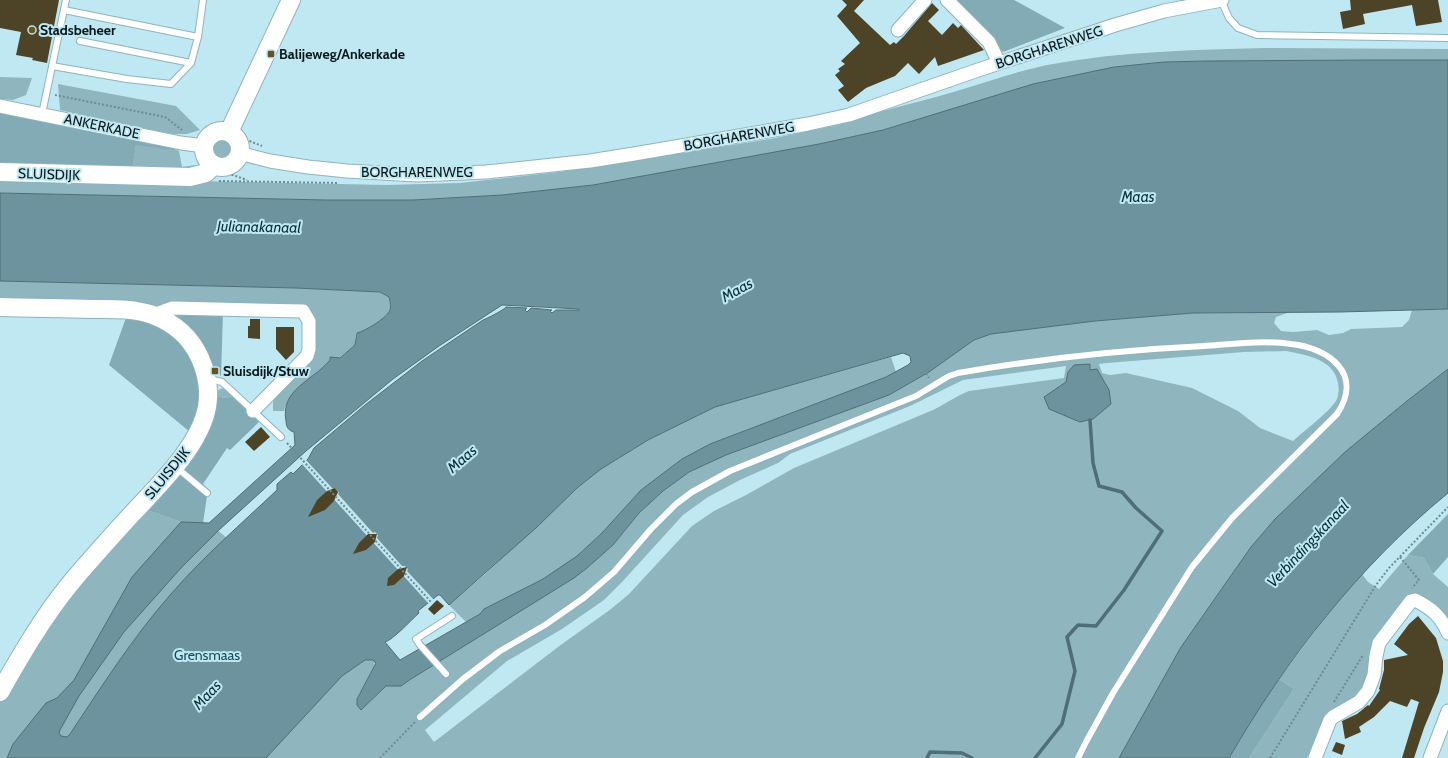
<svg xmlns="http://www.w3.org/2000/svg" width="1448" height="758" font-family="Cabin,sans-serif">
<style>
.green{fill:#8fb5bf;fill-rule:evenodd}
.forest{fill:#83abb6}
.water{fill:#6d949e;stroke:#4f6e77;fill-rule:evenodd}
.pier{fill:#c0e8f3}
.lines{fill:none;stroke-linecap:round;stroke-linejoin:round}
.stream{stroke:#4f6e77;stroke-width:3.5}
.building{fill:#4d4427}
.lane-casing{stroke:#8db4be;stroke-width:8}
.street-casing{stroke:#8db4be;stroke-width:15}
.secondary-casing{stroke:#8db4be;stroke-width:20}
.path{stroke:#6e8b93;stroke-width:2;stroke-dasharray:2 2;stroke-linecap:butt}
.lane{stroke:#fff;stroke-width:6}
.street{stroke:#fff;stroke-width:13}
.secondary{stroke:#fff;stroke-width:18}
.poi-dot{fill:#645522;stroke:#c0e8f3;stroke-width:1.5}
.labels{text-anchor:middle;stroke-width:4;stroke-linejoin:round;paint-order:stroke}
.poi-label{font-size:14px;font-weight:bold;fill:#08171b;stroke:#c0e8f3;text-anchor:start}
.street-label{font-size:14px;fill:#08171b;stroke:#c0e8f3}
.park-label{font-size:14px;fill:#154e5b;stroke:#c0e8f3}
.water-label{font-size:15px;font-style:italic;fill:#072f38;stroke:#c0e8f3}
</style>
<rect width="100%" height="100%" fill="#c0e8f3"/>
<g class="green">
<path d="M1265 48 1448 49V60L1207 61 1164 62 1114 67 1033 84 883 130 819 144 593 185 502 195 413 200H326L0 193V177L387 185 460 183 559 172 770 139 838 125 854 119C888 109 923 101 957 91 989 81 1020 70 1053 64 1124 51 1194 50 1265 48Z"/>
<polygon points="0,77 32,78 26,95 13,100 0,99"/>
<polygon points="58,84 176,106 200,130 187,134 173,134 98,119 60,110"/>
<circle cx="222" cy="149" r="12"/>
<polygon points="136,144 179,151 182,167 196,165 196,167 194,168 132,170"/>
<path d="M0 281 296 288 380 292 389 297C390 302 392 308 389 313 384 320 364 331 356 334L355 345 339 358 330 360 326 365 299 387 285 407 284 411H273V402L278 391 315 350 308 307 145 306 0 301Z"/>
<path d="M1448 309V369L1407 401 1345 452 1275 519 1251 547 1181 647 1119 758H0V702L6 689 51 619 144 509 181 522 209 523 370 659 375 661C375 669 361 690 357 699L361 710 386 686H401L411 679 574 578 587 568 613 545 639 513 663 491 689 472 726 455 889 395 929 372 974 340 991 334 1095 321 1193 313 1290 312 1276 317 1274 323 1281 331 1293 332 1317 330 1329 335 1343 333 1351 329 1402 327 1409 320 1412 310ZM1286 351C1306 355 1334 359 1338 383 1339 388 1339 396 1336 401 1328 413 1304 431 1293 441L1260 428 1238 411 1192 388 1126 373 1110 375 1102 373 1099 364 1107 363 1244 352ZM1066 366 1064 378 969 391C956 396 945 404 933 410L794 468 746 495 714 511 692 526 629 594 611 609 558 647 434 742 425 730 507 661 562 629 604 600 622 582 683 515 708 497 740 480 778 463 790 454 910 406 963 380Z"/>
<polygon points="891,357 896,372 886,377 710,444 682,459 641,490 601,534 577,556 543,579 484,609 480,614 466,622 449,605 484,575 577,488 601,469 648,440 715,407"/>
<path d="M224 388 233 396 226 398 215 396C217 391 218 389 224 388Z"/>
<polygon points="1408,555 1424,558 1433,574 1448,587 1448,627 1419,598 1395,618 1364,689 1357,699 1331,713 1322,723 1307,758 1249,758 1294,689 1279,679 1333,607 1362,574 1368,582 1379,589"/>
</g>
<g class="forest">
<polygon points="950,0 1014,0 1065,28 1003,52"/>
<polygon points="0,111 168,146 179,151 136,145 132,170 0,166"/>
<polygon points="171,311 223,313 221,376 211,366 170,315"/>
<polygon points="127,315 167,328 192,357 202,394 190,432 109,365"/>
<polygon points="215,396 226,398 233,396 259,422 230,450 227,448 203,484 209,490 205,494 207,496 203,523 181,522 144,509"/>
<polygon points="1448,514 1448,557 1433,574 1424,558 1408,555"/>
<polygon points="1279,679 1294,689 1249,758 1229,758 1253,716"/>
</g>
<g class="water">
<path d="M1368 60H1448V309L1340 312 1193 313 1095 321 991 334 974 340 929 372 889 395 726 455 689 472 663 491 639 513 613 545 587 568 574 578 411 679 401 686H386L361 710 357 705V699L376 663 373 660H365L342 676 266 758H7L13 744 46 703 57 698 74 680 132 577 181 522 209 523 295 445 294 432C289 431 286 427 286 421 280 389 313 381 330 360V357L340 358 355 345 357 333C365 331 385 319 389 312 392 307 390 302 389 297L380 292 296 288 0 281V193L326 200H413L502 195 593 185 819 144 883 130 1033 84 1114 67 1164 62 1207 61ZM502 305 579 309V310H556L552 313 550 311 552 310 531 308 527 312 525 310 527 308 506 307C504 310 486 319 483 320L422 361 365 405 314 448 308 459 293 474 291 472 277 484V490C241 524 204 556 171 594 133 637 102 686 70 734L67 737 61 736 59 733 60 730 79 696 124 632 181 568 219 530 306 451 393 379 439 346ZM903 353 910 356 911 362 908 365 886 377 710 444 682 459 641 490 601 534 577 556 543 579 484 609 480 614 400 660 385 642C393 640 411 620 419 613L418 611 438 595H440L449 605 537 527 577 488 601 469 648 440 715 407Z"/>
<polygon points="1090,364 1090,370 1097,369 1109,390 1111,404 1093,419 1080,422 1049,409 1044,397 1066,382 1068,372 1074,365"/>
<path d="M1448 369V493C1359 566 1287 658 1229 758H1119L1181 647 1251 547 1275 519 1345 452 1407 401Z"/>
</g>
<polygon class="pier" points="306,458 306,460 333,489 335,488 339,493 338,494 373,533 375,532 378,535 377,538 402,566 405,566 408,569 407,571 434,600 429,604 301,463"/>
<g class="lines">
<g class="stream">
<polyline points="927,758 930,752 962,753 972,758"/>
<polyline points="1035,758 1062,724 1075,671 1067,637 1078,625 1096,626 1124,590 1162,531 1136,508 1122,492 1099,486 1093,463 1090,420"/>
</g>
</g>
<g class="building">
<polygon points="0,0 59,0 47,63 32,60 33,58 16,55 21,32 0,28"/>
<polygon points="842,0 864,0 854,11 890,45 894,42 896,44 904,36 932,3 939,10 928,21 942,35 953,23 958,28 961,25 984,50 938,66 935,57 919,74 908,63 895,76 866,88 848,102 838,90 844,86 835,75 840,71 838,69 845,64 841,61 860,43 837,16 847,5"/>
<polygon points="1350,0 1438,0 1442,22 1416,26 1412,5 1363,14 1365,24 1343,29 1340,12 1351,10"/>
<polygon points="250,319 260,319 260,339 248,338 248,326 250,326"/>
<polygon points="276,327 294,327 294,352 286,360 276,349"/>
<polygon points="261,427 270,437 254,451 245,442"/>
<polygon points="335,488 338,492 334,501 325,510 308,517 317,500 327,491"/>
<polygon points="368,534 377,534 375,542 366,550 353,554 359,543"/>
<polygon points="407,567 404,576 394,585 387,586 388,578 398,569"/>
<polygon points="437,600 444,606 434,615 428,609"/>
<polygon points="1418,616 1436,638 1443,661 1443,672 1439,692 1424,728 1414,758 1402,758 1419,702 1411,699 1407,707 1390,701 1374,717 1359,727 1361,732 1345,739 1342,721 1357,714 1368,705 1369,706 1380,690 1379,689 1384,670 1384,660 1408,655 1394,644 1409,624"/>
<polygon points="1336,742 1345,745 1342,755 1332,751"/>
</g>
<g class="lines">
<defs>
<g id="lane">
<polyline points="1221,0 1229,18 1238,28 1257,35 1448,38"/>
<polyline points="198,37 203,0"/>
<polyline points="80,41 191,63"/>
<polyline points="52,66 127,79 171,84 191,63 198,37 64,10"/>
<polyline points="42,114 66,0"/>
<polyline points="209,379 222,382 281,437"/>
<polyline points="177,468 207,493"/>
<polyline points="446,674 420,645 416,639 452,616"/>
<path d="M420 717 463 679 500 651 545 625 585 597 614 572 651 529 676 504 692 492 730 471 916 396 949 376 958 373C1039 359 1121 350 1204 346 1232 344 1263 340 1291 344 1329 348 1364 374 1337 414L1232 518 1192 567 1113 693 1086 742 1078 758"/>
</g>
<g id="street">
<polyline points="947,0 989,42 999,63"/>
<polyline points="898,30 925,0"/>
<polyline points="0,106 181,143 204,146"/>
<polyline points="239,153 270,161 308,167 347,171 417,175 486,172 590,161 634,154 808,124 849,115 978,70 1115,25 1164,11 1222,0"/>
<polyline points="153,315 172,308 303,311 309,321 309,349 307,356 253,411"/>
<path d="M1315 758 1330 720 1333 717 1359 702 1368 691 1374 675 1376 656 1379 643 1411 601 1415 600C1431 608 1441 616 1448 633"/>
<polyline points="1430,758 1448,711"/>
</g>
<g id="secondary">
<circle cx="222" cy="149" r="18"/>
<polyline points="229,132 291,0"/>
<polyline points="0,172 190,177 206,173 214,165"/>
<path d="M0 307C30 308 61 308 91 309 111 309 133 308 153 315 174 323 191 338 200 358 207 374 210 390 207 407 200 446 158 486 132 514 111 537 90 560 70 584 43 617 21 655 0 692"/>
</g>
</defs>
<use href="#lane" class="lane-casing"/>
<use href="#street" class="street-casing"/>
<use href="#secondary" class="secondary-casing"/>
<g class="path">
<polyline points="55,95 165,117 182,130"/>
<polyline points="242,138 262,146"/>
<polyline points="226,169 230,174 247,180"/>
<polyline points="219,181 339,183"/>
<polyline points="924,370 929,378"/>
<polyline points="920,373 929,368"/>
<polyline points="287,443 431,602"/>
<polyline points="1400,557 1419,580 1412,588"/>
<polyline points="1334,702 1363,655"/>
<polyline points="380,758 415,722"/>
<polyline points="1270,758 1376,585 1389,568 1448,507"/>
</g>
<use href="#lane" class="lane"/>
<use href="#street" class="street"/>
<use href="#secondary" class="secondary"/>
</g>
<g class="poi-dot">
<circle cx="32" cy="30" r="4"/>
<rect x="267" y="50" width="8" height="8" rx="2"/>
<rect x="211" y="367" width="8" height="8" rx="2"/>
</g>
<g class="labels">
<g class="poi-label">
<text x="40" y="35">Stadsbeheer</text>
<text x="279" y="59">Balijeweg/Ankerkade</text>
<text x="223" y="376">Sluisdijk/Stuw</text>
</g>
<g class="street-label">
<text transform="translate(1049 47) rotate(-18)" y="5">BORGHARENWEG</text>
<text transform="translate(102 126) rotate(12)" y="5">ANKERKADE</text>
<text transform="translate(739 136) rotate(-10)" y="5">BORGHARENWEG</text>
<text x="417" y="177">BORGHARENWEG</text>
<text transform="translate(49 174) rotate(2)" y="5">SLUISDIJK</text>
<text transform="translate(167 473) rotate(-51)" y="5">SLUISDIJK</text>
</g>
<g class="park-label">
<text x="207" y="660">Grensmaas</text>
</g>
<g class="water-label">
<text x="1138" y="202">Maas</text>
<text transform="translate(259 227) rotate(1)" y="5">Julianakanaal</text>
<text transform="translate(737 290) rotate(-29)" y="5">Maas</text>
<text transform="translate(462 459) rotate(-41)" y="5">Maas</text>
<text transform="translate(1308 544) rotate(-47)" y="5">Verbindingskanaal</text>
<text transform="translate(207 695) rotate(-47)" y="5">Maas</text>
</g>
</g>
</svg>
